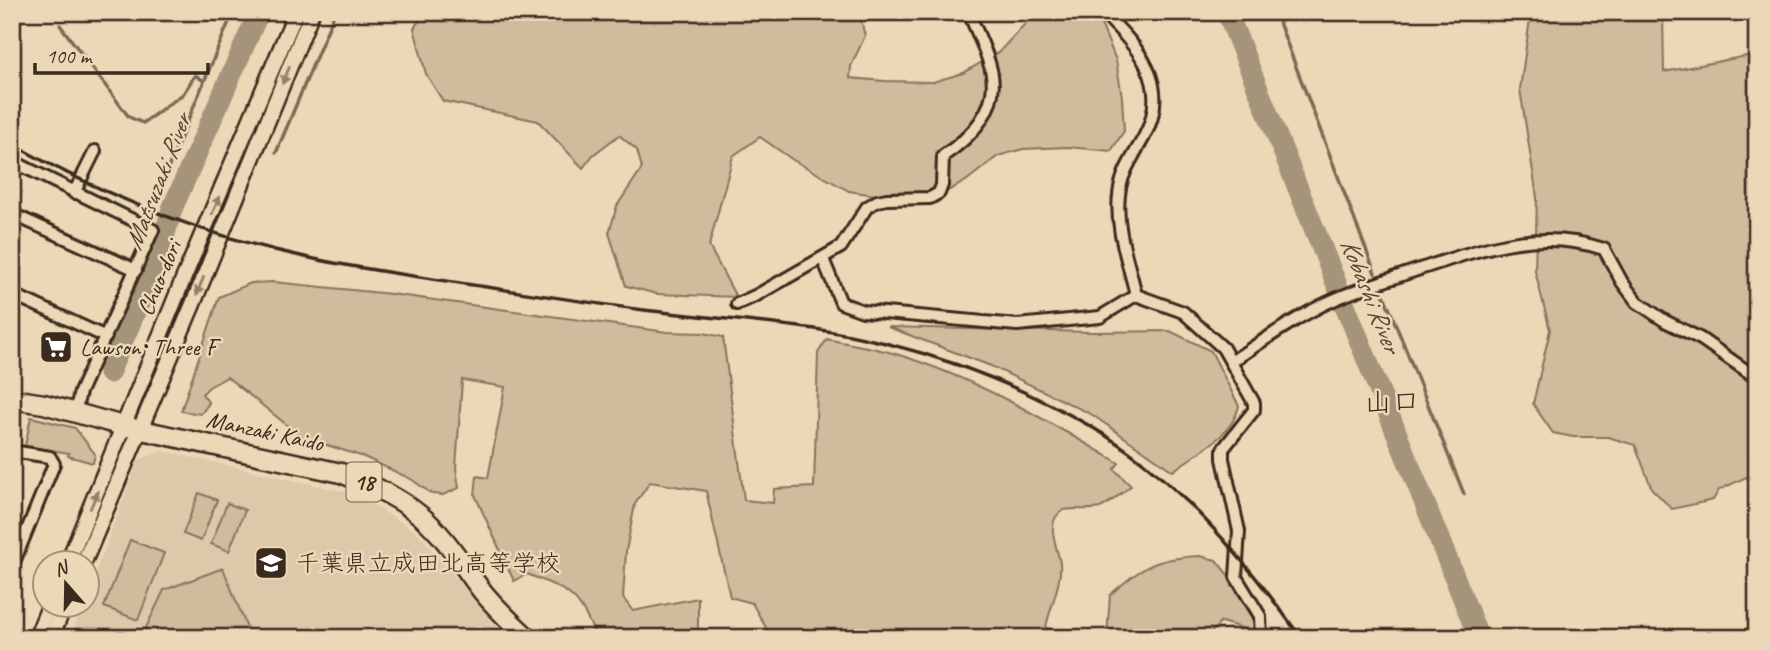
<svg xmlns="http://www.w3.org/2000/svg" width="1769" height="650" font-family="Caveat,'Klee One',sans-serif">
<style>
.built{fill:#dcc9a9}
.green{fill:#cfbc9d;stroke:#85735e;stroke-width:2}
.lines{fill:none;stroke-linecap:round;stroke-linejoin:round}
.stream{stroke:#7b6a55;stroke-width:3.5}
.river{stroke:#a6947a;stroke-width:21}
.minor-casing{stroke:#3b2a1e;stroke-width:16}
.tertiary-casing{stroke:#3b2a1e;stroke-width:19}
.primary-casing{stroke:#3b2a1e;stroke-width:23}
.minor{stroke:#ebd8b6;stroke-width:10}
.tertiary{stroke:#ebd8b6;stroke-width:14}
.primary{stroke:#ebd8b6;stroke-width:18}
.rail{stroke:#3b2a1e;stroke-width:3.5}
.oneway{fill:#93816a}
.labels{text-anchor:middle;stroke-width:5;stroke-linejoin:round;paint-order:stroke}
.shield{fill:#ebd8b6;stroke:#705e4c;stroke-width:2}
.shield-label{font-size:23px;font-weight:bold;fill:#3b2a1e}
.street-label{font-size:24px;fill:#3b2a1e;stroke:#ebd8b6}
.poi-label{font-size:24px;fill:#3b2a1e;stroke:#ebd8b6;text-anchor:start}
.water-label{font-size:26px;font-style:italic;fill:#564435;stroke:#ebd8b6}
.quarter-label{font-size:28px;fill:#3b2a1e;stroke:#ebd8b6}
</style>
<rect width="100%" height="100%" fill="#ebd8b6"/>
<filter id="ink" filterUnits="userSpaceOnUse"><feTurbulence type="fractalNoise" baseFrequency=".0143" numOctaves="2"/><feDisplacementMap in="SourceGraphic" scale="14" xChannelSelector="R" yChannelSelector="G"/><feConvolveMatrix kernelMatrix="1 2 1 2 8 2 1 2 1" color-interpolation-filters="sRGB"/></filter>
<g filter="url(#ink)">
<polygon class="built" points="163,451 356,494 418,533 506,638 70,638 83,605 88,604 88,593 138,460"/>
<g class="green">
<polygon points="425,12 859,12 865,36 851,66 850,78 884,81 933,82 963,73 999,52 1036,12 1096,12 1116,60 1122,97 1124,131 1111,151 1067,147 1023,149 998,156 966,181 926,203 849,191 793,160 760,137 733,156 709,246 736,297 657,294 626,286 609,233 617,206 642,168 637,150 619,135 593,155 583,168 538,121 443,101 426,74 414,28"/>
<polygon points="1531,12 1663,12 1664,72 1757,54 1757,364 1714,356 1757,388 1757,483 1746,477 1719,490 1713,500 1672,509 1652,489 1635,445 1608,437 1573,437 1553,433 1533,404 1550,330 1535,271 1537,197 1520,89"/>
<path d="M273 282 391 294 667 332 704 333 723 337 744 500 773 503 774 489 814 487 818 353 827 339C849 344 873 347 896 354 975 378 1048 421 1119 463L1114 469 1131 486C1122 492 1110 504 1100 508 1089 511 1069 507 1062 511 1044 522 1058 549 1060 563 1062 583 1050 607 1046 627L1066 638H772L752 603 730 597 706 491 650 482 635 504 626 551 623 598 633 611 698 598V638H596C579 593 569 591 527 574L514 581 475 495 477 476 488 478 505 387 462 380 456 468 459 488 443 495 432 494 411 479 364 457 302 437 227 377 209 387 202 394 209 403 201 414 181 411 219 297 251 283Z"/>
<path d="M888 327 1092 332 1170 331 1211 351 1239 406C1232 437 1196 453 1173 471L1091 414 991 366Z"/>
<polygon points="31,417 75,428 95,454 93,463 68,456 69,453 25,446"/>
<polygon points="199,493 217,500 201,541 183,534"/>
<polygon points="227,503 245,510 229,551 211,544"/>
<polygon points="130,540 164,553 138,620 104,607"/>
<path d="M1200 556 1216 560 1245 596 1254 611 1256 632 1221 622 1206 638H1107L1110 595C1142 566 1156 558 1200 556Z"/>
<polygon points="223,568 251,638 153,638 143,634 164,590"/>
</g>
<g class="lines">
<g class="stream">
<polyline points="1275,12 1375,273"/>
<polyline points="60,25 129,117 143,123 183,94 195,75 204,81"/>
<polyline points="276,153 335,12"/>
<polyline points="154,202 233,12"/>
<polyline points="12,207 131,260"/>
<polyline points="1383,293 1464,494"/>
</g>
<g class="river">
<polyline points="1227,12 1479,638"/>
<polyline points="109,373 157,261 172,209 259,12"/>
</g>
<defs>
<g id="minor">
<path d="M1102 12C1139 47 1172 85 1144 137 1133 157 1121 173 1119 195 1115 228 1129 264 1136 295"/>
<polyline points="12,161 153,230 80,392 75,413"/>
<polyline points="74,193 95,151"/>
<polyline points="12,214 136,270"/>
<polyline points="823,259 841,303 863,311 1017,325 1100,317 1136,295"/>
<polyline points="12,294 106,337"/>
<polyline points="1136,295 1183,312 1223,348 1254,403 1254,410 1223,449 1223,459 1239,531 1236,577 1260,616 1261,638"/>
<path d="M737 304 757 295 841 247 867 207 877 201 887 199 930 198 939 193 942 185 943 156C970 138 998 110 992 75 989 55 977 33 969 13"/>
<path d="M1231 362C1263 341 1296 317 1331 301 1359 288 1388 280 1417 270 1481 249 1537 227 1604 249L1622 282 1637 302 1665 321 1701 339 1757 378"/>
<polyline points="12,451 50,457 54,464 12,567"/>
</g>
<g id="tertiary">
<polyline points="68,562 182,282 296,12"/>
<polyline points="84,562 193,304 312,12"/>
<polyline points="36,638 50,604"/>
<polyline points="51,638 65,604"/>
</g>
<path id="primary" d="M12 399 44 404 123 426 341 473C369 484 397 496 421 516 445 536 461 563 479 587 493 606 511 622 528 638"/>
</defs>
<use href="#minor" class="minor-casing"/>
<use href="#tertiary" class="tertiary-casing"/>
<use href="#primary" class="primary-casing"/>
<use href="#minor" class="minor"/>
<use href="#tertiary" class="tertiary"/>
<use href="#primary" class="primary"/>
<path class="rail" d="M12 144C103 195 202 235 305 257 349 267 394 273 439 280 507 290 576 301 644 310 701 317 758 321 815 329 911 343 1006 378 1090 426 1173 474 1246 560 1301 638"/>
</g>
<defs><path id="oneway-solid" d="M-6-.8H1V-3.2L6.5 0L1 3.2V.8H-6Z" transform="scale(1.75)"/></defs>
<g class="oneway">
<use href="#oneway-solid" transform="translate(286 75) rotate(113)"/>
<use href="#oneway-solid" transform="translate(216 205) rotate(-66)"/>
<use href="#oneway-solid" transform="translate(200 286) rotate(112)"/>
<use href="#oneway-solid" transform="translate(94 500) rotate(-67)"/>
</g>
</g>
<defs>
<symbol id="supermarket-square" viewBox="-11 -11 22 22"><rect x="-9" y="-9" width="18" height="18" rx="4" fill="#3b2a1e" stroke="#ebd8b6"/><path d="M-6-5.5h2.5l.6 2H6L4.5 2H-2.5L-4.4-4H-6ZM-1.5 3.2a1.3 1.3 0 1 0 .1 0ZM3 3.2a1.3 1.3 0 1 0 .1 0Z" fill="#fff"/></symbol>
<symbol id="school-square" viewBox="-11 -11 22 22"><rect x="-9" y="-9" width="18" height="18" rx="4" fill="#3b2a1e" stroke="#ebd8b6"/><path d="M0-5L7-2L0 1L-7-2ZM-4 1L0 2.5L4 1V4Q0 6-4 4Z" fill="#fff"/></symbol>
</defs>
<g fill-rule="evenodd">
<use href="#supermarket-square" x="37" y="328" width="38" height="38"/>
<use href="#school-square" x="252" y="544" width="38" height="38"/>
</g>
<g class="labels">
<rect class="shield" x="346.5" y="462.5" width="35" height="39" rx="5"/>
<g class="shield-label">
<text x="364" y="490">18</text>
</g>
<g class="street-label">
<text transform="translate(159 278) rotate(-67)" y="8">Chuo-dori</text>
<text transform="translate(265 431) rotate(12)" y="8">Manzaki Kaido</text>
</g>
<g class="poi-label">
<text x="80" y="355">Lawson･Three F</text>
<text x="296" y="571">千葉県立成田北高等学校</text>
</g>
<g class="water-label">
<text transform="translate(157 182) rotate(-69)" y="9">Matsuzaki River</text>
<text transform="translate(1371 295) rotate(68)" y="9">Kobashi River</text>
</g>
<g class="quarter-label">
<text x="1392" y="411">山口</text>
</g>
</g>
<rect width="1769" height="650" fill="none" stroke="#ebd8b6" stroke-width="42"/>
<rect x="21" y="21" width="1727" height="608" fill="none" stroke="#3b2a1e" stroke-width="2.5" filter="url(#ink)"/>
<g transform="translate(66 584) rotate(340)"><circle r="33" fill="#ebd8b6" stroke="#a59279" stroke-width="2"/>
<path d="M0-5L12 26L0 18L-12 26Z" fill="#3b2a1e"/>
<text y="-10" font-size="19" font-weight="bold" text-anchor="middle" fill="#3b2a1e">N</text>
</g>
<path d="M35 63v10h173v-10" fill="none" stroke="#3b2a1e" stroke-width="3.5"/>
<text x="46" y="63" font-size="21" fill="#3b2a1e" stroke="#ebd8b6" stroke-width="5" paint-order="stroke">100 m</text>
</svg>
